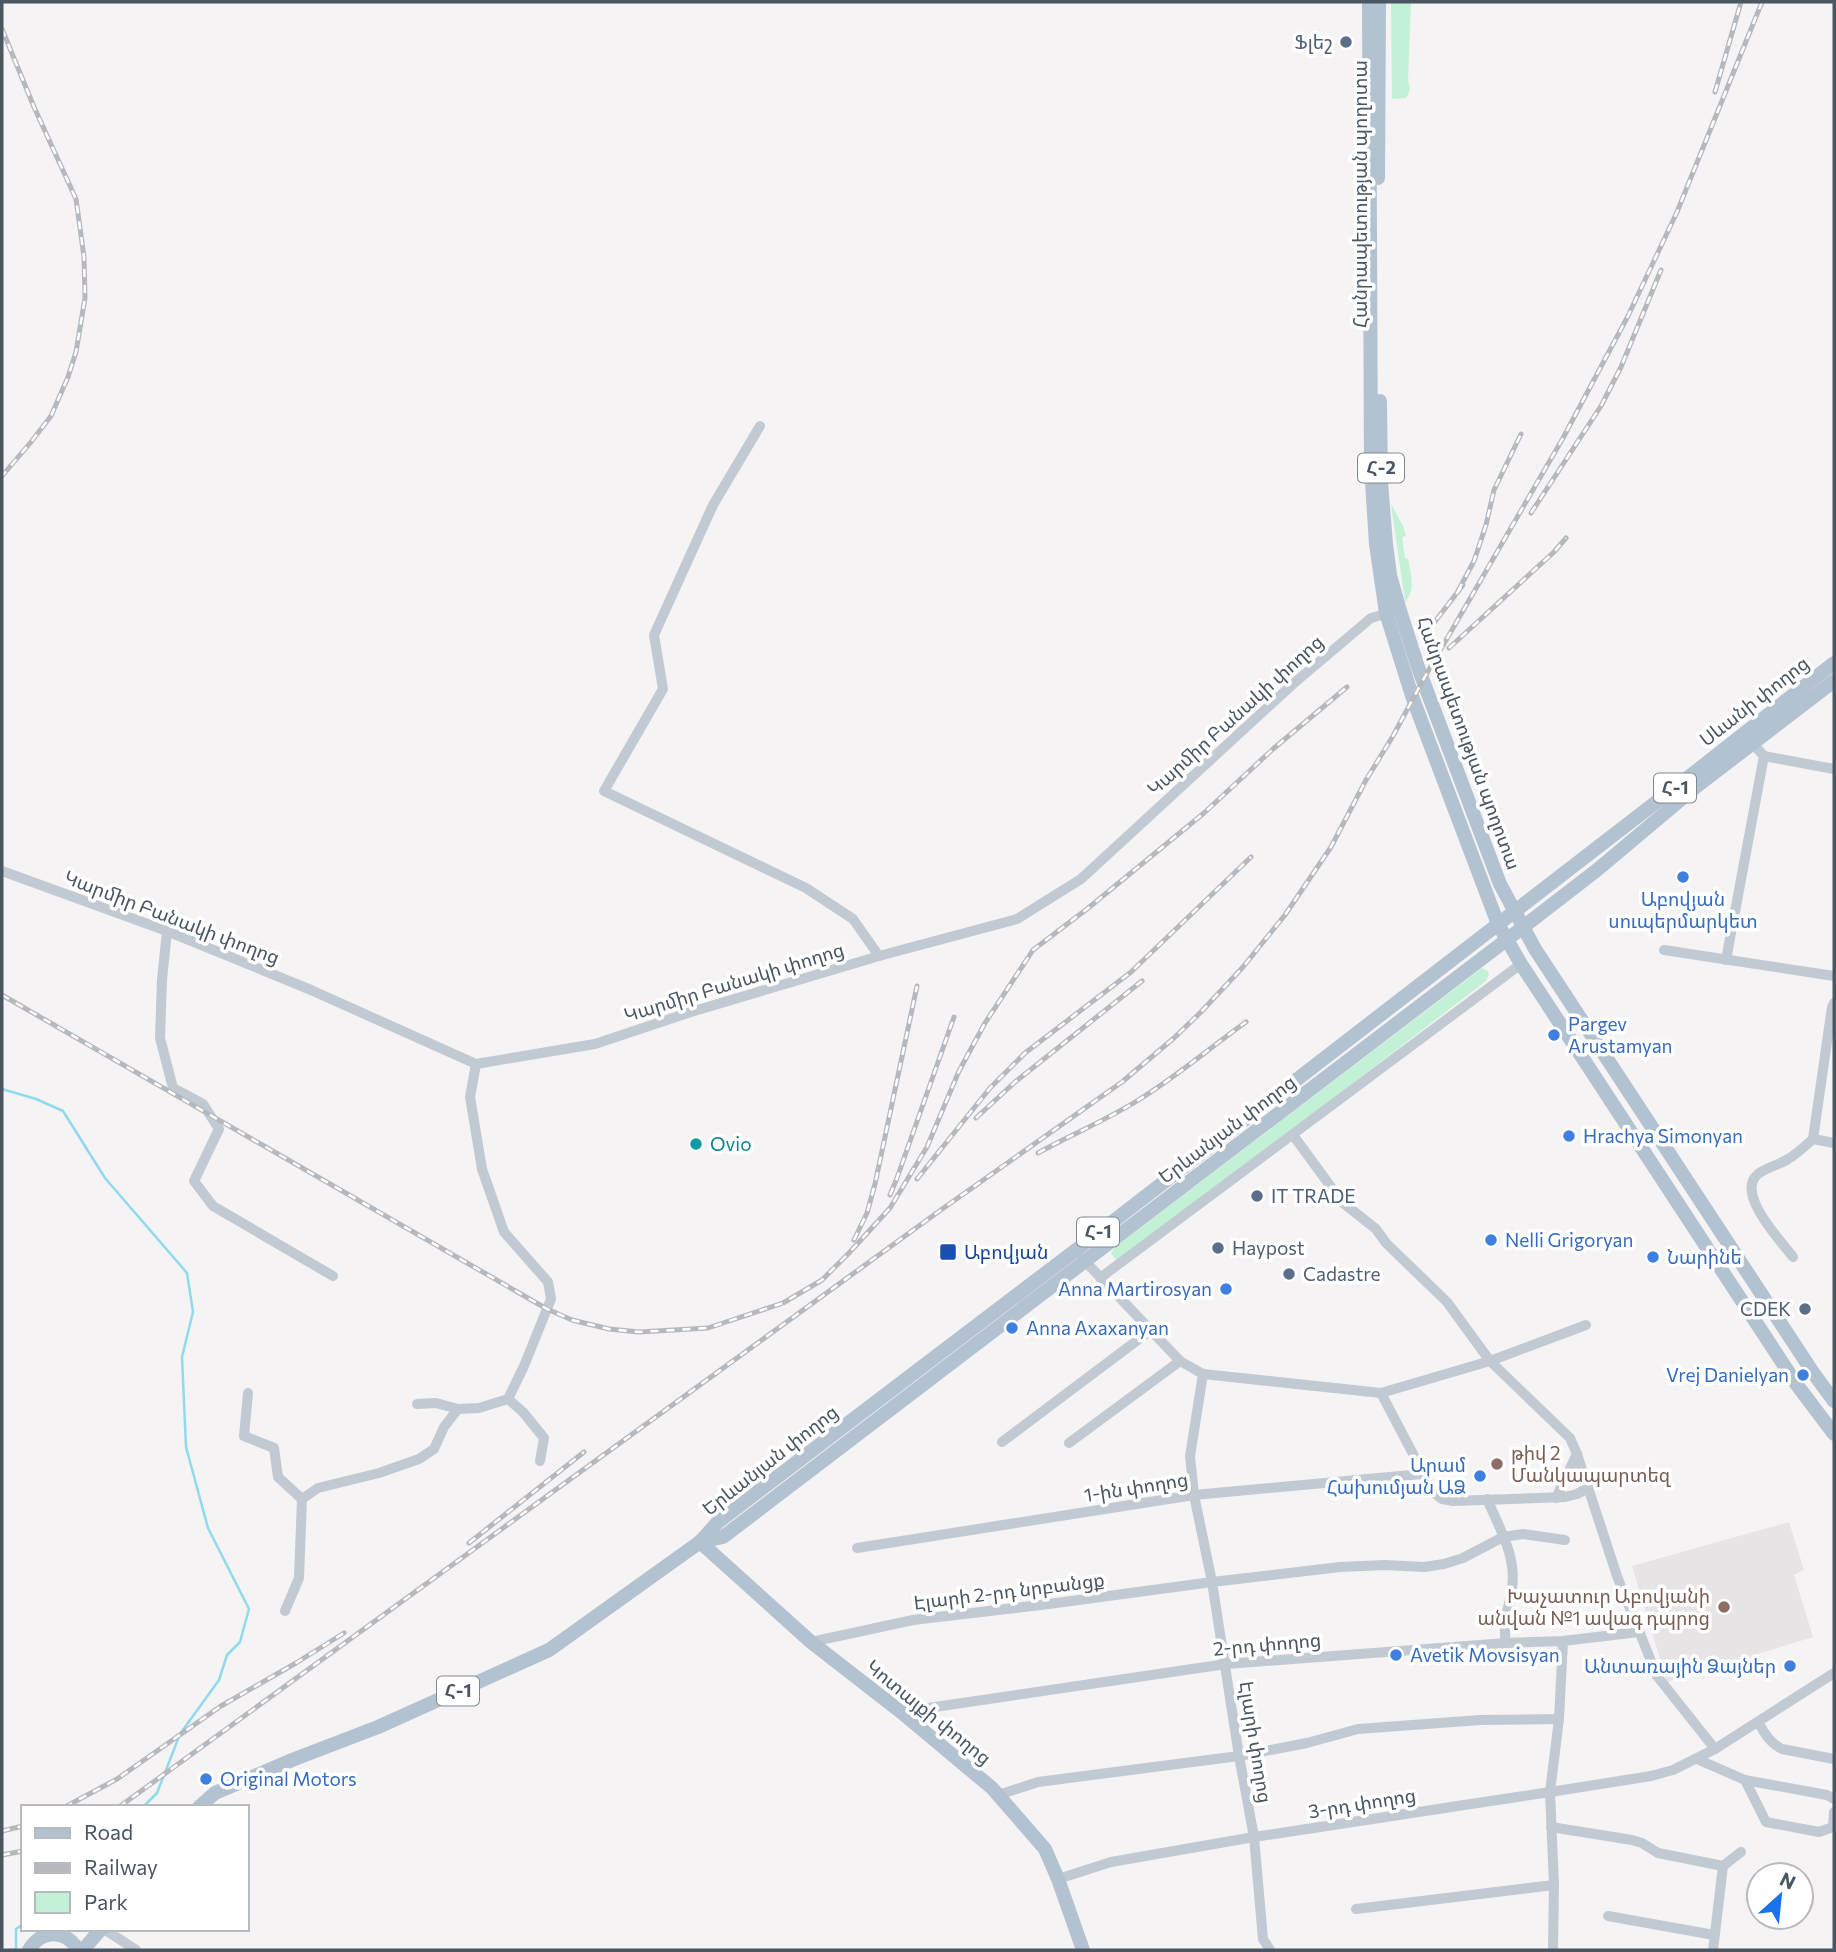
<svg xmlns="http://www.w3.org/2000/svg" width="1836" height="1952" font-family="Commissioner,'Noto Sans Armenian',sans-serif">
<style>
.education{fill:#e6e4e5}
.green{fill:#c3f1d5}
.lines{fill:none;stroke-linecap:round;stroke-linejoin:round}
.stream{stroke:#90daee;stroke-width:2.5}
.minor{stroke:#c1cad2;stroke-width:10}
.major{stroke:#b3c2d1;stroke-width:14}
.rail-casing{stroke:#b5b8bd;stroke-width:5}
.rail{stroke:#fff;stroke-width:2.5;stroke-dasharray:8;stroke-linecap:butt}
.service-dot{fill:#5c6f8a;stroke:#fff;stroke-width:2.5}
.shop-dot{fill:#3f7fe0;stroke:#fff;stroke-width:2.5}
.culture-dot{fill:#0f9aa8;stroke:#fff;stroke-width:2.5}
.transit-dot{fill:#1a4fb4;stroke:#fff;stroke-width:2.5}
.education-dot{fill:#8d6e63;stroke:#fff;stroke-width:2.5}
.labels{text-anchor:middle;stroke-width:7;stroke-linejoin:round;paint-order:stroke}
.shield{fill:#fff;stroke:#808990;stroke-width:2}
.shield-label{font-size:18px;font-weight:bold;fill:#4a5661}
.service-label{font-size:19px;fill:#4e5e75;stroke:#fff;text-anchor:start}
.street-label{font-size:19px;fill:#4a5661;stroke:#fff}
.shop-label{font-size:19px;fill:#366cbe;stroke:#fff;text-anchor:start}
.culture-label{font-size:19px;fill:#0d838f;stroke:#fff;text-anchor:start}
.transit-label{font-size:19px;fill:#164399;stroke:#fff;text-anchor:start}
.education-label{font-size:19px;fill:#785e54;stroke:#fff;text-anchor:start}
</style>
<rect width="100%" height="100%" fill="#f5f3f3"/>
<polygon class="education" points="1789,1522 1804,1570 1794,1575 1813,1637 1667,1682 1632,1566"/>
<g class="green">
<path d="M1391 2H1411L1408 81C1411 88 1410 92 1406 98L1392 99Z"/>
<path d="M1391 504 1403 526 1406 536 1402 537 1405 558 1408 559C1411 575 1416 589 1405 602Z"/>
<polygon points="1482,968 1488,971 1489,974 1486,981 1125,1258 1116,1260 1111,1253 1114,1248"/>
</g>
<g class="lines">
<g class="stream">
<polyline points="2,1089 36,1099 63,1111 105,1178 187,1273 193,1312 182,1357 186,1447 208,1528 249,1609 240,1642 227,1655 219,1680 180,1734 157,1793 143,1807"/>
<polyline points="16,1950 16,1929 23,1924"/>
</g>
<g class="minor">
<polyline points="760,426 713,505 654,635 663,689 604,791 806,888 853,919 879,956"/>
<polyline points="1764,756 1834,769"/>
<polyline points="2,871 167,931 311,990 476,1064 595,1044 691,1012 879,956 1017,919 1081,879 1293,684 1371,618 1393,612"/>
<polyline points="167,931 162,980 160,1038 173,1088 203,1104 219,1129 194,1181 213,1206 333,1276"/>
<polyline points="1664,950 1834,976"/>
<polyline points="1726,960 1764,756 1753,744"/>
<polyline points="1293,1135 1342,1202 1376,1229 1386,1243 1447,1302 1490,1361 1570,1438 1577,1454 1617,1576 1657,1676 1715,1749"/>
<polyline points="1813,1139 1832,1007 1834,1003"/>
<path d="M1793 1257C1780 1240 1735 1193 1758 1174 1767 1167 1779 1165 1788 1159 1797 1154 1805 1146 1813 1139L1834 1143"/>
<polyline points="1082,1258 1180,1361 1203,1374 1381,1393 1490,1361 1586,1325"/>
<polyline points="1100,1278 1521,964"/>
<polyline points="1203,1374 1190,1456 1194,1495 1212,1582 1239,1756 1254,1837 1263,1939 1270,1950"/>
<polyline points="248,1393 244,1436 274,1448 278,1477 302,1499"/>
<polyline points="1381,1393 1433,1492 1442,1499 1453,1501 1565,1497 1577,1494 1588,1488"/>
<polyline points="508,1399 523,1412 544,1438 540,1461"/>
<polyline points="417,1404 436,1403 458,1409"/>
<polyline points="1002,1442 1151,1330"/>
<polyline points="1069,1443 1180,1361"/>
<polyline points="1556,1498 1577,1454"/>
<path d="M1487 1499C1499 1527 1517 1557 1512 1588 1509 1611 1502 1618 1506 1643"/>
<polyline points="857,1548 1194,1495 1422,1474"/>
<polyline points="285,1611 299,1578 302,1499 318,1488 379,1473 419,1459 434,1449 444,1427 458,1409 479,1408 508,1399 524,1366 551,1299 548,1282 504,1232 482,1169 470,1097 476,1064"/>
<polyline points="811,1642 913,1620 1049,1604 1212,1582 1340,1567 1385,1565 1424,1567 1444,1564 1463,1558 1503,1537 1523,1534 1565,1540"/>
<polyline points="901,1712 1226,1664 1506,1643 1563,1641 1639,1632"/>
<path d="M1758 1722C1765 1734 1770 1743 1782 1749L1834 1759"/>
<polyline points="1697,1759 1745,1780 1827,1795 1834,1799"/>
<polyline points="1745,1780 1766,1822 1819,1832 1833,1827"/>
<polyline points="998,1795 1038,1782 1239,1756 1307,1743 1358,1729 1480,1720 1559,1719"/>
<polyline points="1834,1812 1833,1827 1834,1827"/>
<polyline points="1551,1827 1632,1840 1642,1843 1658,1853 1723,1866 1741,1852"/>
<polyline points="1058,1879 1111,1862 1254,1837 1550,1792 1651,1776 1673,1770 1715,1749 1834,1673"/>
<polyline points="1356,1909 1554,1885"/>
<polyline points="1608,1916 1714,1935"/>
<polyline points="104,1929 136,1950"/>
<polyline points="1553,1950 1554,1885 1550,1792 1559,1719 1563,1641"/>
<polyline points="1713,1950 1723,1866"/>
</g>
<g class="major">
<polyline points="1369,2 1371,467 1376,544 1386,613 1413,699 1498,924 1521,964 1797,1385 1834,1434"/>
<polyline points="1378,178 1379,2"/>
<polyline points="1380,401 1381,482 1386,544 1390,575 1400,611 1419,670 1500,884 1535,949 1814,1374 1834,1401"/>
<polyline points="700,1542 723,1537 1522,928 1597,870 1697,786 1834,681"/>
<polyline points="700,1542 811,1642 901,1712 992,1788 1045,1849 1058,1879 1083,1950"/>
<polyline points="199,1807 215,1793 292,1760 378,1727 549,1650 700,1542 718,1522 1076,1250 1690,776 1834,663"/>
<path d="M29 1950C41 1929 66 1929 78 1950"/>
<polyline points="83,1950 101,1929"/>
</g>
<defs>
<g id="rail">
<polyline points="2,29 34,107 76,199 84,257 85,298 76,352 68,377 51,416 31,442 2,476"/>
<polyline points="1715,92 1741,2"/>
<polyline points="1531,513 1601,406 1621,367 1661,270"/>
<polyline points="1458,591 1474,561 1486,525 1494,490 1521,434"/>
<polyline points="1427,632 1463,585"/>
<polyline points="1449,648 1554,552 1566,538"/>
<polyline points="2,995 547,1309 572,1320 609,1329 639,1332 708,1328 783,1303 822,1280 849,1253 890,1208 927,1147 959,1071 985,1023 1033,950 1087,909 1204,813 1273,749 1347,687"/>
<polyline points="976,1118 1015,1082 1142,981"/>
<path d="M1038 1153C1072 1134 1107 1120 1140 1099 1177 1076 1211 1047 1246 1022"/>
<polyline points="917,1179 990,1088 1025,1053 1131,972 1251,857"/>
<polyline points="890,1195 897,1178 954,1017"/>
<polyline points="854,1240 867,1213 875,1184 917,986"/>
<polyline points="469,1543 584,1452"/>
<polyline points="65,1807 117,1779 221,1706 296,1663 344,1633"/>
<polyline points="119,1807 938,1212 1122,1082 1174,1038 1201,1012 1243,967 1285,915 1331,847 1366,780 1393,736 1423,680 1563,438 1628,316 1677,212 1762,2"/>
<polyline points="2,1831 23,1826"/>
<polyline points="2,1855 23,1851"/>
</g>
</defs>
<use href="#rail" class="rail-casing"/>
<use href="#rail" class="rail"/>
</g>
<g class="service-dot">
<circle cx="1346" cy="42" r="7"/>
<circle cx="1257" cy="1196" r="7"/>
<circle cx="1218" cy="1248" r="7"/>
<circle cx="1289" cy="1274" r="7"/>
<circle cx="1805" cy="1309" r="7"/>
</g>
<g class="shop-dot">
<circle cx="1683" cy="877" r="7"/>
<circle cx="1554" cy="1035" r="7"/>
<circle cx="1569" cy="1136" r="7"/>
<circle cx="1491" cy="1240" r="7"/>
<circle cx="1653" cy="1257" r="7"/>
<circle cx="1226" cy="1289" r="7"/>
<circle cx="1012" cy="1328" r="7"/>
<circle cx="1803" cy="1375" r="7"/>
<circle cx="1480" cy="1476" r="7"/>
<circle cx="1396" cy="1655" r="7"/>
<circle cx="1790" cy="1666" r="7"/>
<circle cx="206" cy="1779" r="7"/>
</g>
<circle class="culture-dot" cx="696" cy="1144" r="7"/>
<rect class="transit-dot" x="939" y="1243" width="18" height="18" rx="3.5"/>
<g class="education-dot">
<circle cx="1497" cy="1464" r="7"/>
<circle cx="1724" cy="1607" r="7"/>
</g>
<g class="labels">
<g class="shield">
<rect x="1358" y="453.5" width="46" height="29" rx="5"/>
<rect x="1654" y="773.5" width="42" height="29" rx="5"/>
<rect x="1077" y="1217.5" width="42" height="29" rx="5"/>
<rect x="437" y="1676.5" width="42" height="29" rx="5"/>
</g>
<g class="shield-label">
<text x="1381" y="474">Հ-2</text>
<text x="1675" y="794">Հ-1</text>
<text x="1098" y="1238">Հ-1</text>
<text x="458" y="1697">Հ-1</text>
</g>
<g class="service-label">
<text x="1332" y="49" text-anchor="end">Ֆլեշ</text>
<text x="1271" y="1203">IT TRADE</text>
<text x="1232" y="1255">Haypost</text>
<text x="1303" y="1281">Cadastre</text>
<text x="1791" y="1316" text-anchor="end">CDEK</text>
</g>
<g class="street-label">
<text transform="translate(1360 194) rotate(-90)" y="7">Հանրապետության պողոտա</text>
<text transform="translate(1754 701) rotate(-38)" y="7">Սևանի փողոց</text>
<text transform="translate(1235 715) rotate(-42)" y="7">Կարմիր Բանակի փողոց</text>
<text transform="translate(1469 743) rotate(70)" y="7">Հանրապետության պողոտա</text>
<text transform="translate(172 917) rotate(21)" y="7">Կարմիր Բանակի փողոց</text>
<text transform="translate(734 982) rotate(-17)" y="7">Կարմիր Բանակի փողոց</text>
<text transform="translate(1227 1129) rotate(-37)" y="7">Երևանյան փողոց</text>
<text transform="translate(770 1460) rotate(-38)" y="7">Երևանյան փողոց</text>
<text transform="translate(1136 1487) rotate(-9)" y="7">1-ին փողոց</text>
<text transform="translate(1009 1591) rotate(-7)" y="7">Էլարի 2-րդ նրբանցք</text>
<text transform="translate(1267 1644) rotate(-5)" y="7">2-րդ փողոց</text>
<text transform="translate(929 1712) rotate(39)" y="7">Կոտայքի փողոց</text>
<text transform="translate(1256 1742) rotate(81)" y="7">Էլարի փողոց</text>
<text transform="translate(1362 1803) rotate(-9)" y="7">3-րդ փողոց</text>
</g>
<g class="shop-label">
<text x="1683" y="906" text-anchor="middle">Աբովյան<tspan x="1683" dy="22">սուպերմարկետ</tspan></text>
<text x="1568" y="1031">Pargev<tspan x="1568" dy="22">Arustamyan</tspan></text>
<text x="1583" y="1143">Hrachya Simonyan</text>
<text x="1505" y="1247">Nelli Grigoryan</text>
<text x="1667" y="1264">Նարինե</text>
<text x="1212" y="1296" text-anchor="end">Anna Martirosyan</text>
<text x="1026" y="1335">Anna Axaxanyan</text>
<text x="1789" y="1382" text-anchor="end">Vrej Danielyan</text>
<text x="1466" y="1472" text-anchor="end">Արամ<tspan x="1466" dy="22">Հախումյան ԱՁ</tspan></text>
<text x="1410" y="1662">Avetik Movsisyan</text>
<text x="1776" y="1673" text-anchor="end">Անտառային Ձայներ</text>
<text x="220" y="1786">Original Motors</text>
</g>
<g class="culture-label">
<text x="710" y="1151">Ovio</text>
</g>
<g class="transit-label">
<text x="964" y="1259">Աբովյան</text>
</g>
<g class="education-label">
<text x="1511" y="1460">թիվ 2<tspan x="1511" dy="22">Մանկապարտեզ</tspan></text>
<text x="1710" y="1603" text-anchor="end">Խաչատուր Աբովյանի<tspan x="1710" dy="22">անվան №1 ավագ դպրոց</tspan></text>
</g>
</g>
<rect width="1836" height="1952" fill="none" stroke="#4a5661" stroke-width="7"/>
<rect x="21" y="1805" width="228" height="126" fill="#ffffff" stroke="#b7bbc0" stroke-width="2"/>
<rect x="35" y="1828" width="35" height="10" fill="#b3c2d1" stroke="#b7bbc0" stroke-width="2"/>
<text x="84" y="1840" font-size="21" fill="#4a5661">Road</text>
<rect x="35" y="1863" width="35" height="10" fill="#b5b8bd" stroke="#b7bbc0" stroke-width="2"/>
<text x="84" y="1875" font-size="21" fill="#4a5661">Railway</text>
<rect x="35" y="1892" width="35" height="21" fill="#c3f1d5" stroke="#b7bbc0" stroke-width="2"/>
<text x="84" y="1910" font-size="21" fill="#4a5661">Park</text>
<g transform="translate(1780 1896) rotate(27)"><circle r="33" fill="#ffffff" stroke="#b7bbc0" stroke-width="2"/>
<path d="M0-5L12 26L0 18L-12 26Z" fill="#1a73e8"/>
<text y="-10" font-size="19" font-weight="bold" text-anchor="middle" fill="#4a5661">N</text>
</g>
</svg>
